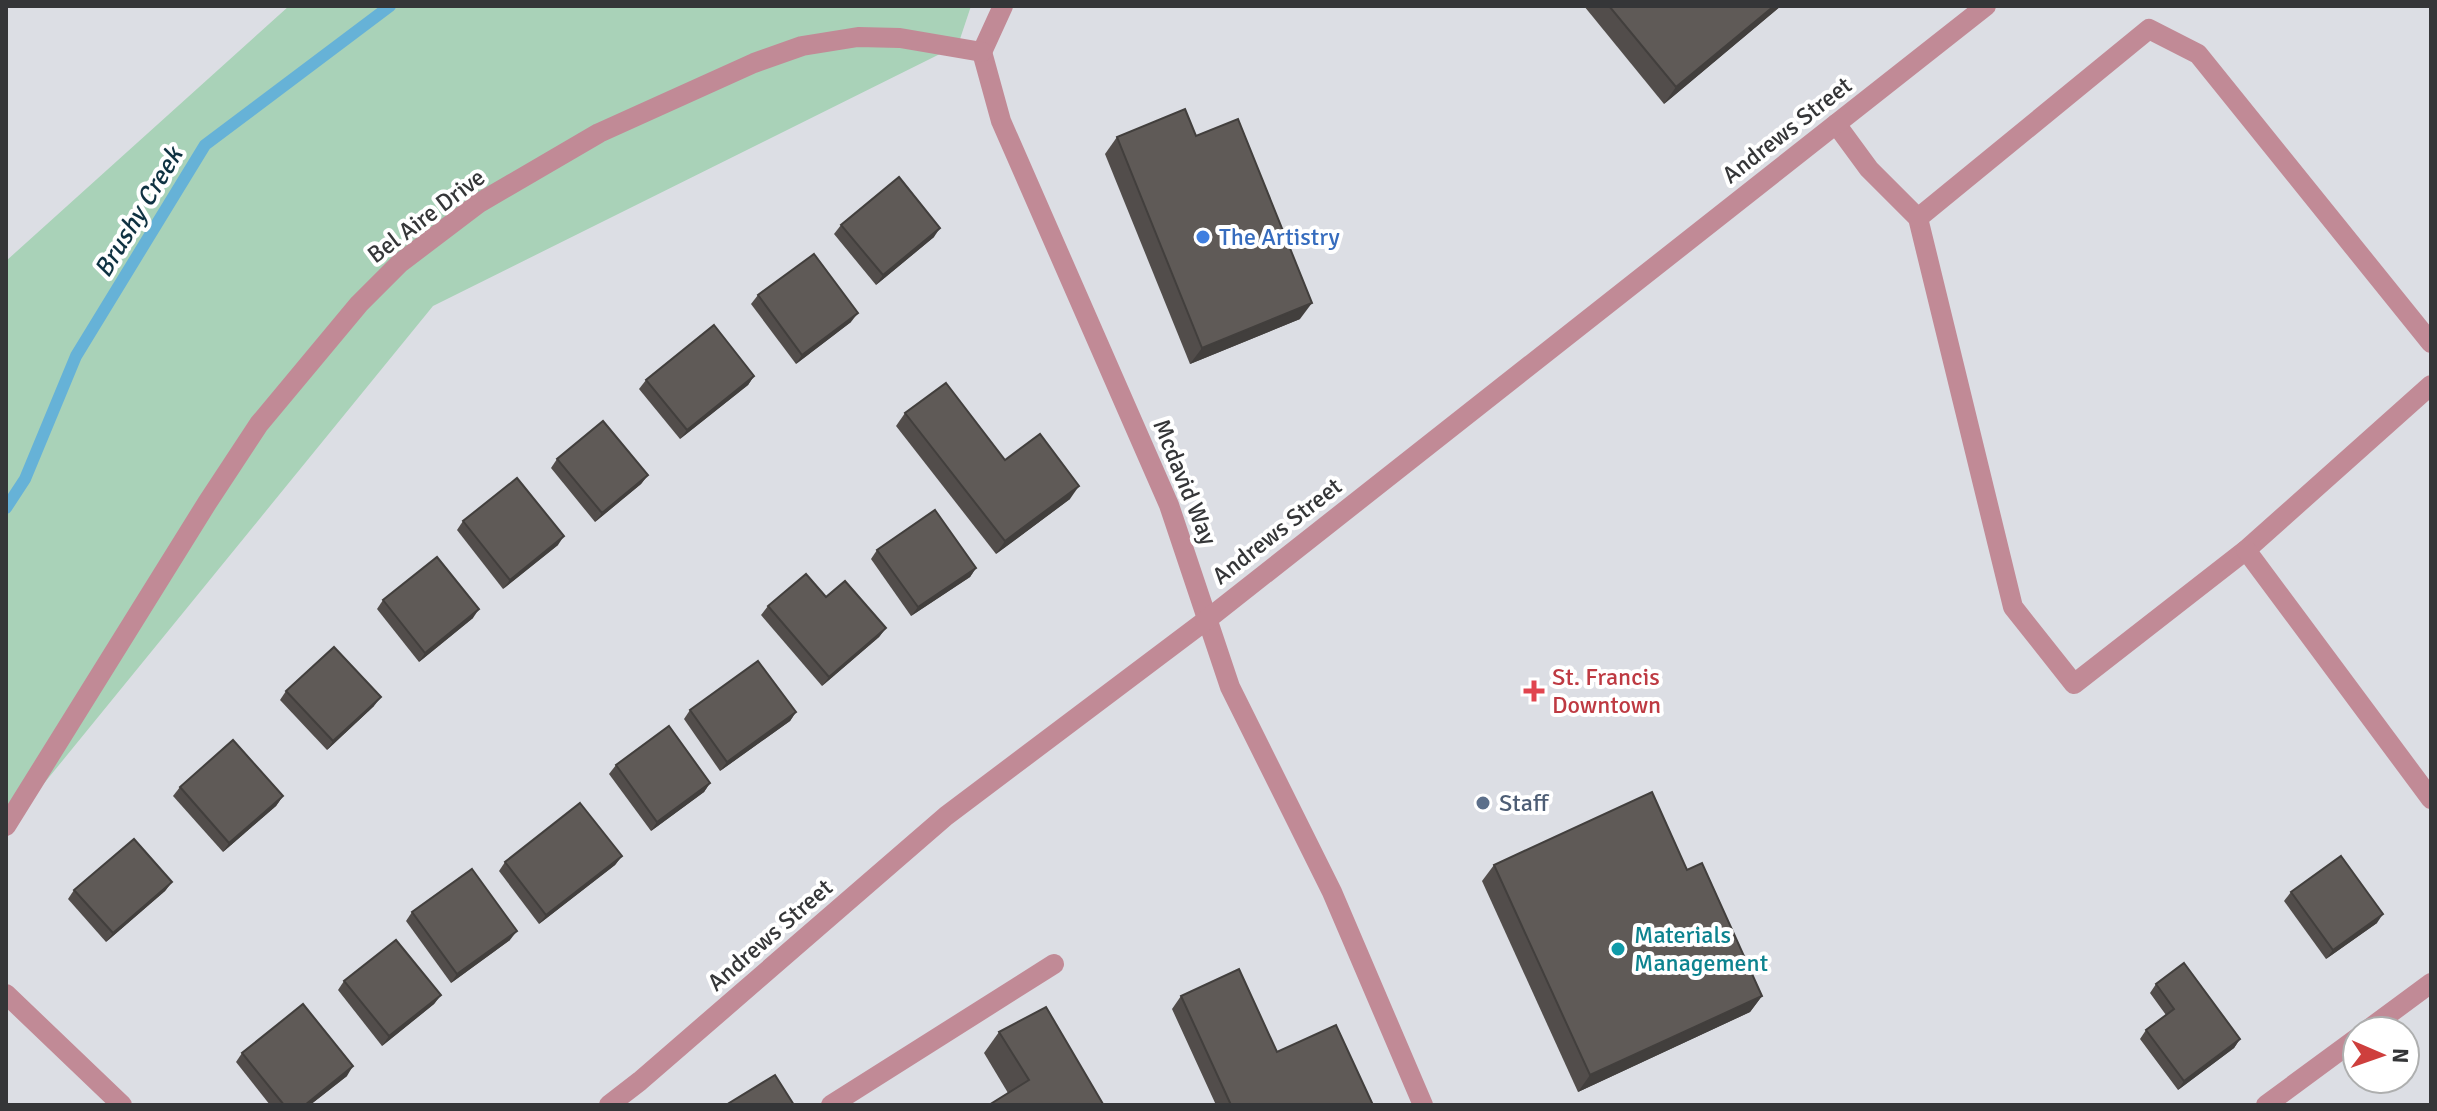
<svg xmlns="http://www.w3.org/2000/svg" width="2437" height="1111" font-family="Signika,sans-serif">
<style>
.green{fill:#a9d2b8}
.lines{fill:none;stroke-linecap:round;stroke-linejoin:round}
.stream{stroke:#66b2d7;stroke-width:12}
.minor{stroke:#c18a96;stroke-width:20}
.wall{fill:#524d4b}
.shaded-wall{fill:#423f3d}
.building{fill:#5f5a57;stroke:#423f3d;stroke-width:2}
.shop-dot{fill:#3f7fe0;stroke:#fff;stroke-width:3}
.health-dot{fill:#e0444e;stroke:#fff;stroke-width:3}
.service-dot{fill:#5c6f8a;stroke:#fff;stroke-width:3}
.culture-dot{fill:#0f9aa8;stroke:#fff;stroke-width:3}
.labels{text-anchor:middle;stroke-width:8;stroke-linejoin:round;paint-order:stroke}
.street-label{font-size:24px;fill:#353638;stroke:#fff}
.shop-label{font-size:24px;fill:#366cbe;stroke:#fff;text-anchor:start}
.health-label{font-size:24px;fill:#be3a42;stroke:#fff;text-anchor:start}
.service-label{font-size:24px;fill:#4e5e75;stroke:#fff;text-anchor:start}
.culture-label{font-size:24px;fill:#0d838f;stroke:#fff;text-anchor:start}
.water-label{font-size:26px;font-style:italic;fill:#0f3242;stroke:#fff}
</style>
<rect width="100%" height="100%" fill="#dcdee4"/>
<polygon class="green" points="289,6 971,6 958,45 433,306 6,830 6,261"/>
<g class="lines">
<polyline class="stream" points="6,508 25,479 76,356 205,145 390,6"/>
<g class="minor">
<polyline points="982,52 1001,121 1169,505 1230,687 1332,892 1423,1105"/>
<polyline points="982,52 1003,6"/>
<polyline points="1836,124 1869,169 1918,218 2013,607 2074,684 2246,550 2431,385"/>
<polyline points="1918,218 2149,29 2198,54 2431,343"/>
<polyline points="2246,550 2431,799"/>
<polyline points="6,826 207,503 259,424 359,304 400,263 479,203 599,133 754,63 802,46 858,37 900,38 982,52"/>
<polyline points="6,994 122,1105"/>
<polyline points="2366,1031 2431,983"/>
<polyline points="609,1105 640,1081 946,816 1209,618 1986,6"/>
<polyline points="831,1105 1054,964"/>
<polyline points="2266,1105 2357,1038"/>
</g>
</g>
<g class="wall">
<polygon points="1584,6 1781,6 1664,104"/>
<polygon points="1196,136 1300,319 1190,364 1105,154 1117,137"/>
<polygon points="841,225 934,237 876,285 834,234"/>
<polygon points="758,295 851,322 796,364 751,304"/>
<polygon points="754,376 748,385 680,439 639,389 646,380"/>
<polygon points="905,413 1005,460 1070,499 996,554 896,426"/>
<polygon points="557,459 648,475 641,484 595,522 551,468"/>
<polygon points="463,521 558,545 503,589 457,530"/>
<polygon points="877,550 976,568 970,577 911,616 871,559"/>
<polygon points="826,597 886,628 879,637 822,686 761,615 768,606"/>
<polygon points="383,600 473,618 419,662 377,609"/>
<polygon points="286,691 374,706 327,750 280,700"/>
<polygon points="690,710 796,712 790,721 720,771 684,719"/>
<polygon points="616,765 710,783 704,792 651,831 609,774"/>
<polygon points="180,787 283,796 276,806 223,852 173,796"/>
<polygon points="622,856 615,865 539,924 499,871 505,862"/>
<polygon points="1494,865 1687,870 1762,996 1750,1012 1578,1092 1482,881"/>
<polygon points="172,882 165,891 106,942 68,899 74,890"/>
<polygon points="2291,892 2377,923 2326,959 2284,901"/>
<polygon points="412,912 510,940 451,983 406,921"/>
<polygon points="344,981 441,995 434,1004 382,1046 338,990"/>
<polygon points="2156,984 2240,1039 2234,1048 2178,1090 2140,1039 2146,1030 2166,1015 2150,993"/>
<polygon points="1181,996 1277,1052 1373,1105 1216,1105 1172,1009"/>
<polygon points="999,1032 1102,1105 1008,1093 984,1053"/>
<polygon points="242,1053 347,1076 310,1105 270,1105 236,1062"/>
</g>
<g class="shaded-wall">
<polygon points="1774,6 1781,6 1664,104 1676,87"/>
<polygon points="940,228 934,237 876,285 883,275"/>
<polygon points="1312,303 1300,319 1190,364 1202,348"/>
<polygon points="858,313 851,322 796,364 802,355"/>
<polygon points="754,376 748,385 680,439 687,430"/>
<polygon points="648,475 641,484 595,522 602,513"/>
<polygon points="1079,486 1070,499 996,554 1005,541"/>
<polygon points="564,536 558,545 503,589 510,580"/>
<polygon points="976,568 970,577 911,616 918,607"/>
<polygon points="479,609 473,618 419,662 425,653"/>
<polygon points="886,628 879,637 822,686 829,677"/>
<polygon points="381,697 374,706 327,750 333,741"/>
<polygon points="796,712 790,721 720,771 727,762"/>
<polygon points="710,783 704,792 651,831 657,822"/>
<polygon points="283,796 276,806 223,852 229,843"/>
<polygon points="622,856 615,865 539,924 546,915"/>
<polygon points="172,882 165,891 106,942 113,933"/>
<polygon points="2383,914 2377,923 2326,959 2333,950"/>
<polygon points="517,931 510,940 451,983 457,974"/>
<polygon points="441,995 434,1004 382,1046 389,1036"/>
<polygon points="1762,996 1750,1012 1578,1092 1590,1075"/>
<polygon points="2240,1039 2234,1048 2178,1090 2184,1081"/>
<polygon points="353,1066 347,1076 310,1105 305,1105"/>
</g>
<g class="building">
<polygon points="1609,6 1774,6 1676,87"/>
<polygon points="1185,109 1196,136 1238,119 1312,303 1202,348 1117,137"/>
<polygon points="899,177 940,228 883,275 841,225"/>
<polygon points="814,254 858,313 802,355 758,295"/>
<polygon points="714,325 754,376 687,430 646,380"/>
<polygon points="946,383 1005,460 1040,434 1079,486 1005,541 905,413"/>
<polygon points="603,421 648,475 602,513 557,459"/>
<polygon points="517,478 564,536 510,580 463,521"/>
<polygon points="935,510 976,568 918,607 877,550"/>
<polygon points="437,557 479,609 425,653 383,600"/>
<polygon points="806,574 826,597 845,581 886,628 829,677 768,606"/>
<polygon points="334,647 381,697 333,741 286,691"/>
<polygon points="758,661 796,712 727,762 690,710"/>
<polygon points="669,726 710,783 657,822 616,765"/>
<polygon points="233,740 283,796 229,843 180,787"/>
<polygon points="1652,792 1687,870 1702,863 1762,996 1590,1075 1494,865"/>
<polygon points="580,803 622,856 546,915 505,862"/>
<polygon points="134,839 172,882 113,933 74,890"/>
<polygon points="2341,856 2383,914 2333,950 2291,892"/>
<polygon points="472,869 517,931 457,974 412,912"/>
<polygon points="396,940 441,995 389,1036 344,981"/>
<polygon points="2184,963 2240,1039 2184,1081 2146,1030 2174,1009 2156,984"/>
<polygon points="1239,969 1277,1052 1336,1025 1373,1105 1231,1105 1181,996"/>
<polygon points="303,1004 353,1066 305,1105 284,1105 242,1053"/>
<polygon points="1046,1007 1103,1104 989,1105 1029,1080 999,1032"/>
<polygon points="775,1075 794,1105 726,1105"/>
</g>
<circle class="shop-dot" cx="1203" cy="237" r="8"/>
<path class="health-dot" d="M1530 679h8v8h8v8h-8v8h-8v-8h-8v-8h8z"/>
<circle class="service-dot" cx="1483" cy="803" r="8"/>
<circle class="culture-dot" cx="1618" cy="949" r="8"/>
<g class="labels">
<g class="street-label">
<text transform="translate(1787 130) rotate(-38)" y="8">Andrews Street</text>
<text transform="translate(426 216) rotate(-37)" y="8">Bel Aire Drive</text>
<text transform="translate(1185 482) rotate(68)" y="8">Mcdavid Way</text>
<text transform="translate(1277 531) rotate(-38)" y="8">Andrews Street</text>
<text transform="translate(770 935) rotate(-41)" y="8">Andrews Street</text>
</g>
<g class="shop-label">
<text x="1219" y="245">The Artistry</text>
</g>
<g class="health-label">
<text x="1552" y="685">St. Francis<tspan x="1552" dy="28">Downtown</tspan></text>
</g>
<g class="service-label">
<text x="1499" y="811">Staff</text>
</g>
<g class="culture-label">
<text x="1634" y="943">Materials<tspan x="1634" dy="28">Management</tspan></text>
</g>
<g class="water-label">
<text transform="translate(138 212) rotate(-59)" y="9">Brushy Creek</text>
</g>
</g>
<rect width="2437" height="1111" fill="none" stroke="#353638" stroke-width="16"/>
<g transform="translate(2381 1055) rotate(92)"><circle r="38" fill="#ffffff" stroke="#aeafaf" stroke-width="2"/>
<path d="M0-6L14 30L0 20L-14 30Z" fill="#ce3f3d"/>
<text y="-12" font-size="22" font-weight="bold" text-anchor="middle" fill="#353638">N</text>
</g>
</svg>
